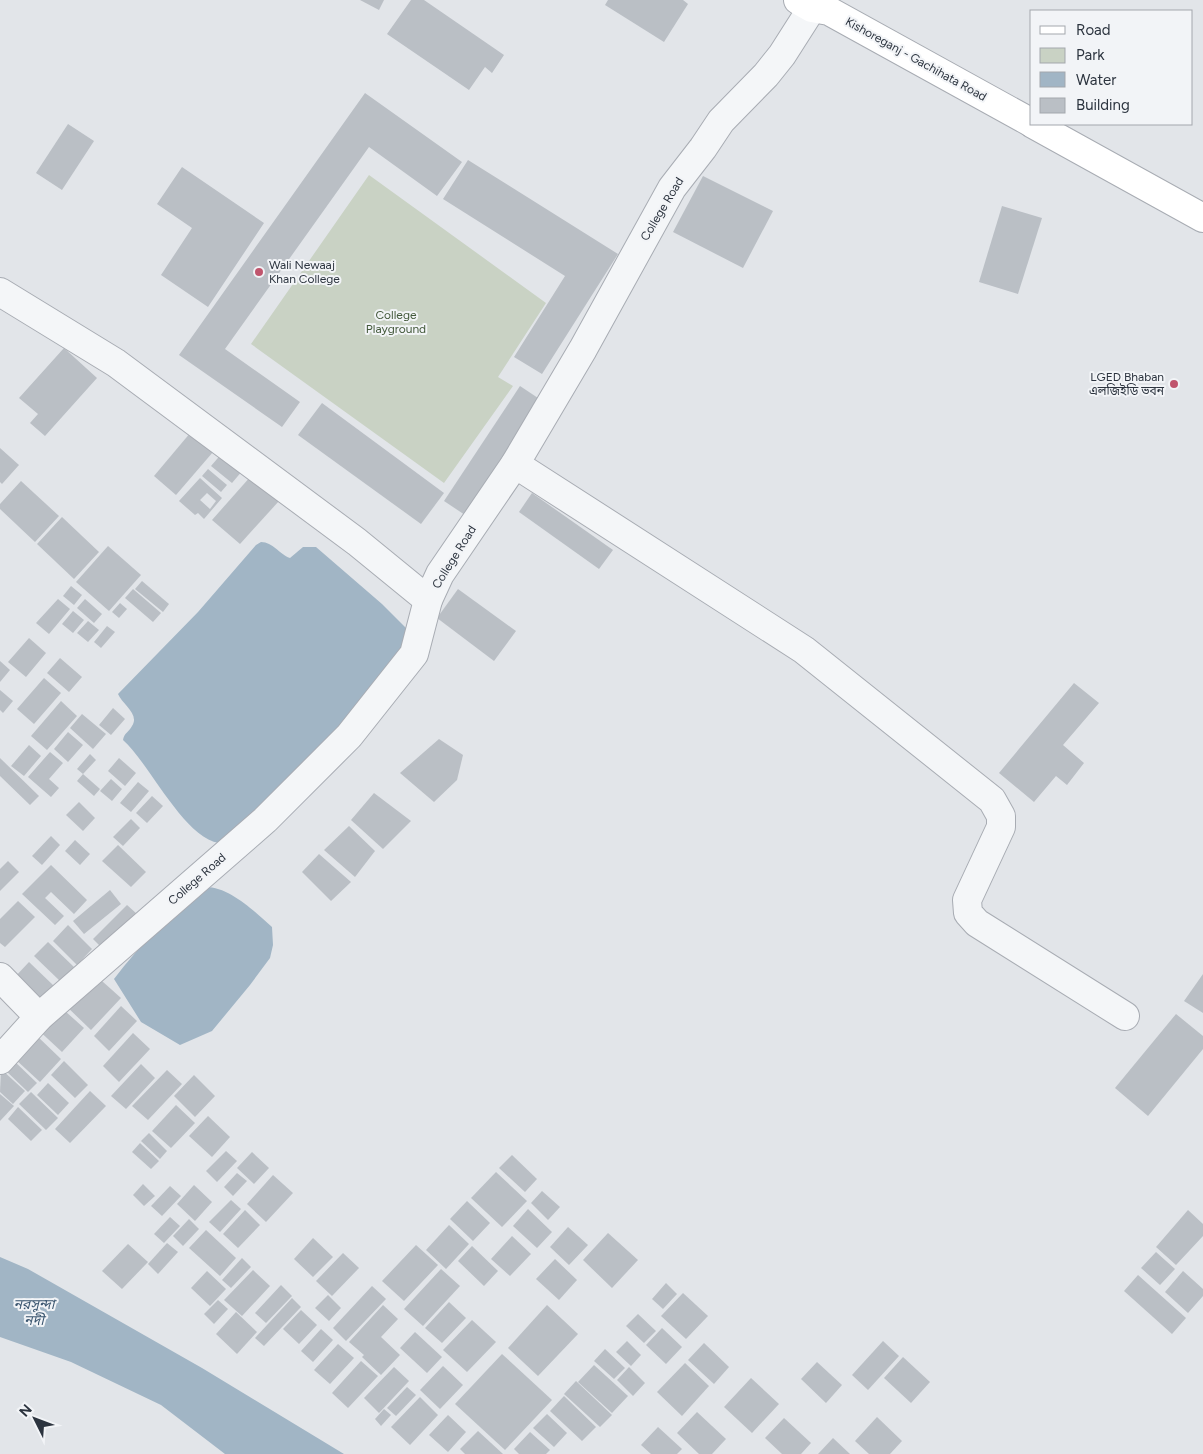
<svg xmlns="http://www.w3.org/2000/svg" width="1203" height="1454" font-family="Figtree,'Noto Sans Bengali',sans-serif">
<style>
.green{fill:#c9d2c4}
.water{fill:#a1b5c5}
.building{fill:#babfc5;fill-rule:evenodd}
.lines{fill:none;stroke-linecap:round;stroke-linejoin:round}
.minor-casing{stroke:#a8acb3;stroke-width:30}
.tertiary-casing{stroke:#a8acb3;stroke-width:30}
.secondary-casing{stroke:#a8acb3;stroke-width:30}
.minor{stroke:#f4f6f8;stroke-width:28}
.tertiary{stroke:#f4f6f8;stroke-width:28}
.secondary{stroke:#fff;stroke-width:28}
.poi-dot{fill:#c0556d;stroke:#f2f4f7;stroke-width:2}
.labels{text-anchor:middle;stroke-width:4;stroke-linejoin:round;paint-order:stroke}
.street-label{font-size:12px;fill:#2c343f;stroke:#f2f4f7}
.poi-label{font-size:12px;fill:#2c343f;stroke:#f2f4f7;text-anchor:start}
.park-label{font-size:12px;fill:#43593b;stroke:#f2f4f7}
.water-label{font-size:14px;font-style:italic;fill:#3a556f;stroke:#f2f4f7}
</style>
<rect width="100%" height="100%" fill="#e2e5e9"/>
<polygon class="green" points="369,175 546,303 498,377 513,386 444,483 251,344"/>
<g class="water">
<path d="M261 542C273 542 279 554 290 558L303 547H316L382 604 408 630 395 668 287 781 219 843C183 837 150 764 123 740 124 733 129 732 132 726 140 714 122 704 118 694L198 612 256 545Z"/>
<path d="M204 887C229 886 254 911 272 927L273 945 270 958 250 985 212 1031 180 1045 141 1022 114 979C140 944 171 916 204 887Z"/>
<polygon points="0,1257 28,1269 202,1368 344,1454 225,1454 161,1405 71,1362 0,1337"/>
</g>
<g class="building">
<polygon points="360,0 384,0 379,10"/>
<polygon points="411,0 424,0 504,55 492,73 485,67 469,90 387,34"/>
<polygon points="608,0 683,0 688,4 664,42 605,5"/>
<polygon points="365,93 462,162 437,196 369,147 225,349 300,402 282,427 179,355"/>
<polygon points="68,124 94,141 62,190 36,173"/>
<polygon points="468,160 618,254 542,374 514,357 565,276 443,199"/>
<polygon points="182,167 264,223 208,307 161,275 192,228 157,204"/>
<polygon points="703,176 773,211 743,268 673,232"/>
<polygon points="1002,206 1042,218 1018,294 979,282"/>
<polygon points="64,348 97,378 45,436 30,423 38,414 19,398"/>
<polygon points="520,386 544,402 468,517 444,501"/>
<polygon points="322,403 444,493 421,524 298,435"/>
<polygon points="191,432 213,452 176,495 154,476"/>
<polygon points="0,448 19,465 2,484 0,482"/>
<polygon points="223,452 243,470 232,483 211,466"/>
<polygon points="208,469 227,485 221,492 202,476"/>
<polygon points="251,476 279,501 240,544 212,520"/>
<path d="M200 478 222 498 204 519 198 513 195 515 179 501ZM207 493 216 501 210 509 200 500Z"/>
<polygon points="21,481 59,516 35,542 0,509 0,504"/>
<polygon points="532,493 613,550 599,569 519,512"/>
<polygon points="62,517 99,552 74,579 37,544"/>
<polygon points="108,546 141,575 109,611 76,582"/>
<polygon points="142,581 169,604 163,612 135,589"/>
<polygon points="71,586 82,595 74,605 63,596"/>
<polygon points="133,589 161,613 153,622 125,598"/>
<polygon points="458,589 516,631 494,661 437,618"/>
<polygon points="58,599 70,609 49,634 36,623"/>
<polygon points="85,599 102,614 94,623 77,608"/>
<polygon points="120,603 127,609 119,618 112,612"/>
<polygon points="73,611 84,620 73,633 62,624"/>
<polygon points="88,621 99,630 88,642 77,633"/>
<polygon points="107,626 115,632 101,648 94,642"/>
<polygon points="29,638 46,653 26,677 8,662"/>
<polygon points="60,658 82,677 69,692 47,673"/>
<polygon points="0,661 10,670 0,682"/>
<polygon points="44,678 61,693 34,724 17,709"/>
<polygon points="1074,683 1099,703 1063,745 1084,763 1067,785 1056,776 1034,802 999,773"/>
<polygon points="0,690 13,701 3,713 0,710"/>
<polygon points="61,701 77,716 47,750 31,736"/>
<polygon points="113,708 125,719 111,735 99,725"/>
<polygon points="82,714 106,734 93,749 70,728"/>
<polygon points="68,732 83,745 68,762 54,749"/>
<polygon points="439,739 463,755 457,780 434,802 400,773"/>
<polygon points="29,745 41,756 24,776 11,766"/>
<polygon points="50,752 63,763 49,779 59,788 51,797 28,777"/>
<polygon points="90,754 96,760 83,774 77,769"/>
<polygon points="0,758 39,796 30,805 0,776"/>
<polygon points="119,758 136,773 125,786 108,771"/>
<polygon points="83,774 100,789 94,796 77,781"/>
<polygon points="111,779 122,789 112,801 100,791"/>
<polygon points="138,782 149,791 131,812 120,803"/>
<polygon points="374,793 411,821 383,849 351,820"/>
<polygon points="152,796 163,806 147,823 136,813"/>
<polygon points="79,802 95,818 83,831 66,815"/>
<polygon points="131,819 140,828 123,846 113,837"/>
<polygon points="349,826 375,851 355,877 324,850"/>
<polygon points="51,836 60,845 42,865 32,856"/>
<polygon points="75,840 90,854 80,865 65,851"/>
<polygon points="118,845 146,872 131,887 102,861"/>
<polygon points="319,854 351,882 331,901 302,872"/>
<polygon points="8,861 19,872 0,891 0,869"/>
<polygon points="51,865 87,900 74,914 51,892 45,898 64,916 55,925 22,894"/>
<polygon points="110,890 121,904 84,934 73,921"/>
<polygon points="18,901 35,917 5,947 0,943 0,919"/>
<polygon points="127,905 137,914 103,949 93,939"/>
<polygon points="68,925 92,949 77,965 53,941"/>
<polygon points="48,942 74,967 60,981 34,956"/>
<polygon points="29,962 54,986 38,1002 14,978"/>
<polygon points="93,973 121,998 91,1030 62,1002"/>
<polygon points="1203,974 1203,1013 1184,1001"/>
<polygon points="56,1003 84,1028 62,1052 34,1026"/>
<polygon points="121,1006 137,1021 109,1051 94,1036"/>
<polygon points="1176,1014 1203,1036 1203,1049 1148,1116 1115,1088"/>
<polygon points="133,1033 150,1049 119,1082 103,1066"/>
<polygon points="36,1035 61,1059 40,1082 14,1058"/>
<polygon points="12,1059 37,1083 28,1092 3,1068"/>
<polygon points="64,1061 88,1085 75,1098 51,1075"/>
<polygon points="141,1064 155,1078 126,1109 111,1096"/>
<polygon points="1,1069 25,1091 13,1104 0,1092"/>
<polygon points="167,1070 182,1084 148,1120 132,1106"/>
<polygon points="194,1075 215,1096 195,1117 174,1096"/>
<polygon points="48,1083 69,1103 58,1115 37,1095"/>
<polygon points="90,1091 106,1106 70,1143 55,1129"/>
<polygon points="31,1092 58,1118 46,1130 19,1104"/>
<polygon points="0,1094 14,1106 0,1121"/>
<polygon points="176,1105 195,1123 171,1148 152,1131"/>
<polygon points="18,1107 42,1130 31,1141 8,1119"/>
<polygon points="208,1116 230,1137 212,1157 189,1136"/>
<polygon points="149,1133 167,1151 160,1159 141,1141"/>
<polygon points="140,1143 159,1161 151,1169 132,1152"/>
<polygon points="226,1151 237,1161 217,1182 206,1171"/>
<polygon points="252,1152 269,1168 254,1184 237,1168"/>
<polygon points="512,1155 537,1179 525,1192 499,1168"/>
<polygon points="496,1172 527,1201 502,1227 471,1198"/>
<polygon points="237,1173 247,1181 233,1196 224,1187"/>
<polygon points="273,1175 293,1193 266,1222 247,1204"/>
<polygon points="143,1184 155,1196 144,1206 133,1195"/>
<polygon points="194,1185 212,1202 195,1221 177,1204"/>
<polygon points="170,1186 181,1196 162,1216 151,1206"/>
<polygon points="542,1191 560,1207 548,1220 531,1203"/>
<polygon points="231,1200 241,1209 220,1232 209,1222"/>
<polygon points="467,1201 490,1223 473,1241 450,1219"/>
<polygon points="528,1209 552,1232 537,1248 513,1226"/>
<polygon points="245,1210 260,1225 238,1248 223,1234"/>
<polygon points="1188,1210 1203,1224 1203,1236 1176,1265 1156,1247"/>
<polygon points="170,1217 180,1226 164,1243 154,1234"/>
<polygon points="189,1219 199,1229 183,1246 173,1236"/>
<polygon points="449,1225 469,1244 446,1269 426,1250"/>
<polygon points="568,1227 588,1245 569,1265 550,1247"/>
<polygon points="206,1230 236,1258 220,1276 189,1248"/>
<polygon points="608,1233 638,1260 612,1288 583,1260"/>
<polygon points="512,1236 531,1254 510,1276 491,1259"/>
<polygon points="313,1238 333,1257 313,1277 294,1259"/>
<polygon points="167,1243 178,1252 158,1274 148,1264"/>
<polygon points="128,1244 148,1262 122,1289 102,1271"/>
<polygon points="416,1245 438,1265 404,1301 382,1281"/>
<polygon points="472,1246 498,1271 484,1286 458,1261"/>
<polygon points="1156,1252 1175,1269 1160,1285 1141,1268"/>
<polygon points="343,1253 359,1268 332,1296 316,1281"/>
<polygon points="242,1258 251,1267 231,1288 222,1280"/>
<polygon points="555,1259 577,1280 559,1300 536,1279"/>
<polygon points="441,1269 460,1286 423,1326 404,1309"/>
<polygon points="253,1270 270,1286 242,1316 224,1300"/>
<polygon points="207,1271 226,1289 210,1306 191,1288"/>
<polygon points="1183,1271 1203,1289 1203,1296 1188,1313 1165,1292"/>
<polygon points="1138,1275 1186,1318 1172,1334 1124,1291"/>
<polygon points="666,1283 677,1294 663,1309 652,1299"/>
<polygon points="281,1285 292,1296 266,1323 255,1313"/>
<polygon points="372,1286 386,1299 346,1341 333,1328"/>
<polygon points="683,1293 708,1316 686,1339 661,1316"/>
<polygon points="328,1295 341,1308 329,1321 315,1308"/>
<polygon points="292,1298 301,1307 264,1346 255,1338"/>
<polygon points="218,1300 228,1309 214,1324 204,1314"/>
<polygon points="449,1302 466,1318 442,1343 425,1328"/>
<polygon points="383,1305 398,1319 381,1337 400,1355 381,1375 362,1357 364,1355 349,1342"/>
<polygon points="547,1305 578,1334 538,1376 508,1348"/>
<polygon points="301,1310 317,1325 299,1344 283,1329"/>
<polygon points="236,1312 257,1332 237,1354 216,1334"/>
<polygon points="638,1314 656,1331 644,1343 626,1326"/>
<polygon points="472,1320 496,1342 467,1372 443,1350"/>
<polygon points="662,1328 682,1347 666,1364 646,1345"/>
<polygon points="321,1329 333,1340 313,1362 301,1351"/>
<polygon points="415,1332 442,1357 427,1373 400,1348"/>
<polygon points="627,1341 641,1355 631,1366 616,1352"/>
<polygon points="883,1341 899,1356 868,1390 852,1375"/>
<polygon points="704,1343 729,1367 714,1384 688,1360"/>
<polygon points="338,1344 354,1358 330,1384 314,1370"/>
<polygon points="605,1349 625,1368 614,1379 594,1361"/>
<polygon points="502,1354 552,1400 505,1450 455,1404"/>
<polygon points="903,1357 930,1382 911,1403 884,1378"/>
<polygon points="361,1361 378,1376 348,1408 332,1393"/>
<polygon points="817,1362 842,1385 826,1403 801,1379"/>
<polygon points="685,1363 709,1386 682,1416 657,1392"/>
<polygon points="594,1365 628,1396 612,1413 578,1382"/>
<polygon points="443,1366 463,1385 440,1409 420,1390"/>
<polygon points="394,1367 409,1381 379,1413 364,1398"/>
<polygon points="629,1367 645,1383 633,1396 617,1380"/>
<polygon points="751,1378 779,1404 752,1433 724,1407"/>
<polygon points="576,1381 612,1415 600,1427 564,1394"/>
<polygon points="407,1387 416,1395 396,1416 387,1408"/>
<polygon points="564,1396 596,1427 582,1441 550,1411"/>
<polygon points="420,1397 438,1415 410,1445 391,1427"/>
<polygon points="384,1409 391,1415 381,1426 375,1419"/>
<polygon points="697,1412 726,1439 712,1454 699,1454 677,1433"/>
<polygon points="547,1414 567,1433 554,1447 533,1428"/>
<polygon points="448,1415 466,1432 448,1452 429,1435"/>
<polygon points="877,1417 902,1441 890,1454 869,1454 855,1441"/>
<polygon points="784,1418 811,1443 801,1454 782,1454 765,1438"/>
<polygon points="658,1427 682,1449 677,1454 651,1454 641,1445"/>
<polygon points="478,1431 503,1454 465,1454 460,1449"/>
<polygon points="530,1432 550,1450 546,1454 519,1454 514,1449"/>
<polygon points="833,1438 850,1454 818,1454"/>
</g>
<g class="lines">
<defs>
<g id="minor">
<polyline points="0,292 116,363 357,542 428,600"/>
<polyline points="515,464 804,650 992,800 1001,816 1001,827 967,900 968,913 977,923 1125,1016"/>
<polyline points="0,977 39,1017"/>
</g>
<polyline id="tertiary" points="0,1060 39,1017 265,820 349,736 414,654 428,600 440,574 515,464 583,349 672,188 703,148 721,121 766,75 782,55 812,8"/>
<g id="secondary">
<polyline points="798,0 812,8 829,11 1032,123"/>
<polyline points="1033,124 1203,218"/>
</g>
</defs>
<use href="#minor" class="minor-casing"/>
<use href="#tertiary" class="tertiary-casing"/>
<use href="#secondary" class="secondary-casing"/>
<use href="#minor" class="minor"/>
<use href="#tertiary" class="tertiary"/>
<use href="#secondary" class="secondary"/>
</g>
<g class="poi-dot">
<circle cx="259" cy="272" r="5"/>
<circle cx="1174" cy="384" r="5"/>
</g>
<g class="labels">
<g class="street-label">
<text transform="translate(916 59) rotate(29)" y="4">Kishoreganj - Gachihata Road</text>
<text transform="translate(662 209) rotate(-59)" y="4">College Road</text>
<text transform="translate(454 557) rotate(-58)" y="4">College Road</text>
<text transform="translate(197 879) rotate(-41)" y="4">College Road</text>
</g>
<g class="poi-label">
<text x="269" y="269">Wali Newaaj<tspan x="269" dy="14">Khan College</tspan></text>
<text x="1164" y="381" text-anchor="end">LGED Bhaban<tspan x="1164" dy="14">এলজিইডি ভবন</tspan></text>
</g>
<g class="park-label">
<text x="396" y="319">College<tspan x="396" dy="14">Playground</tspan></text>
</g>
<g class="water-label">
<text x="34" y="1309">নরসুন্দা<tspan x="34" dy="16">নদী</tspan></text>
</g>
</g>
<rect x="1030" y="10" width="162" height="115" fill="#f2f4f7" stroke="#a3a7ad"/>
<rect x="1040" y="26" width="25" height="8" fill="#ffffff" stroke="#a3a7ad"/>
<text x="1076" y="35" font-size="15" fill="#2c343f">Road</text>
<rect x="1040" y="48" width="25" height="15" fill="#c9d2c4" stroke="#a3a7ad"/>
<text x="1076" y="60" font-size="15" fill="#2c343f">Park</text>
<rect x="1040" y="72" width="25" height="15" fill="#a1b5c5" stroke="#a3a7ad"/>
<text x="1076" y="85" font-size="15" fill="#2c343f">Water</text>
<rect x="1040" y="98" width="25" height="15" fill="#babfc5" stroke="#a3a7ad"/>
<text x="1076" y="110" font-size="15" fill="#2c343f">Building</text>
<g transform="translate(35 1419) rotate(312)" stroke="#f2f4f7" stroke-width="4" paint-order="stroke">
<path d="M0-4L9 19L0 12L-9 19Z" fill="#2c343f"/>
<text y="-8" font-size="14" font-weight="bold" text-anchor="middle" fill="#2c343f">N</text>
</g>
</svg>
